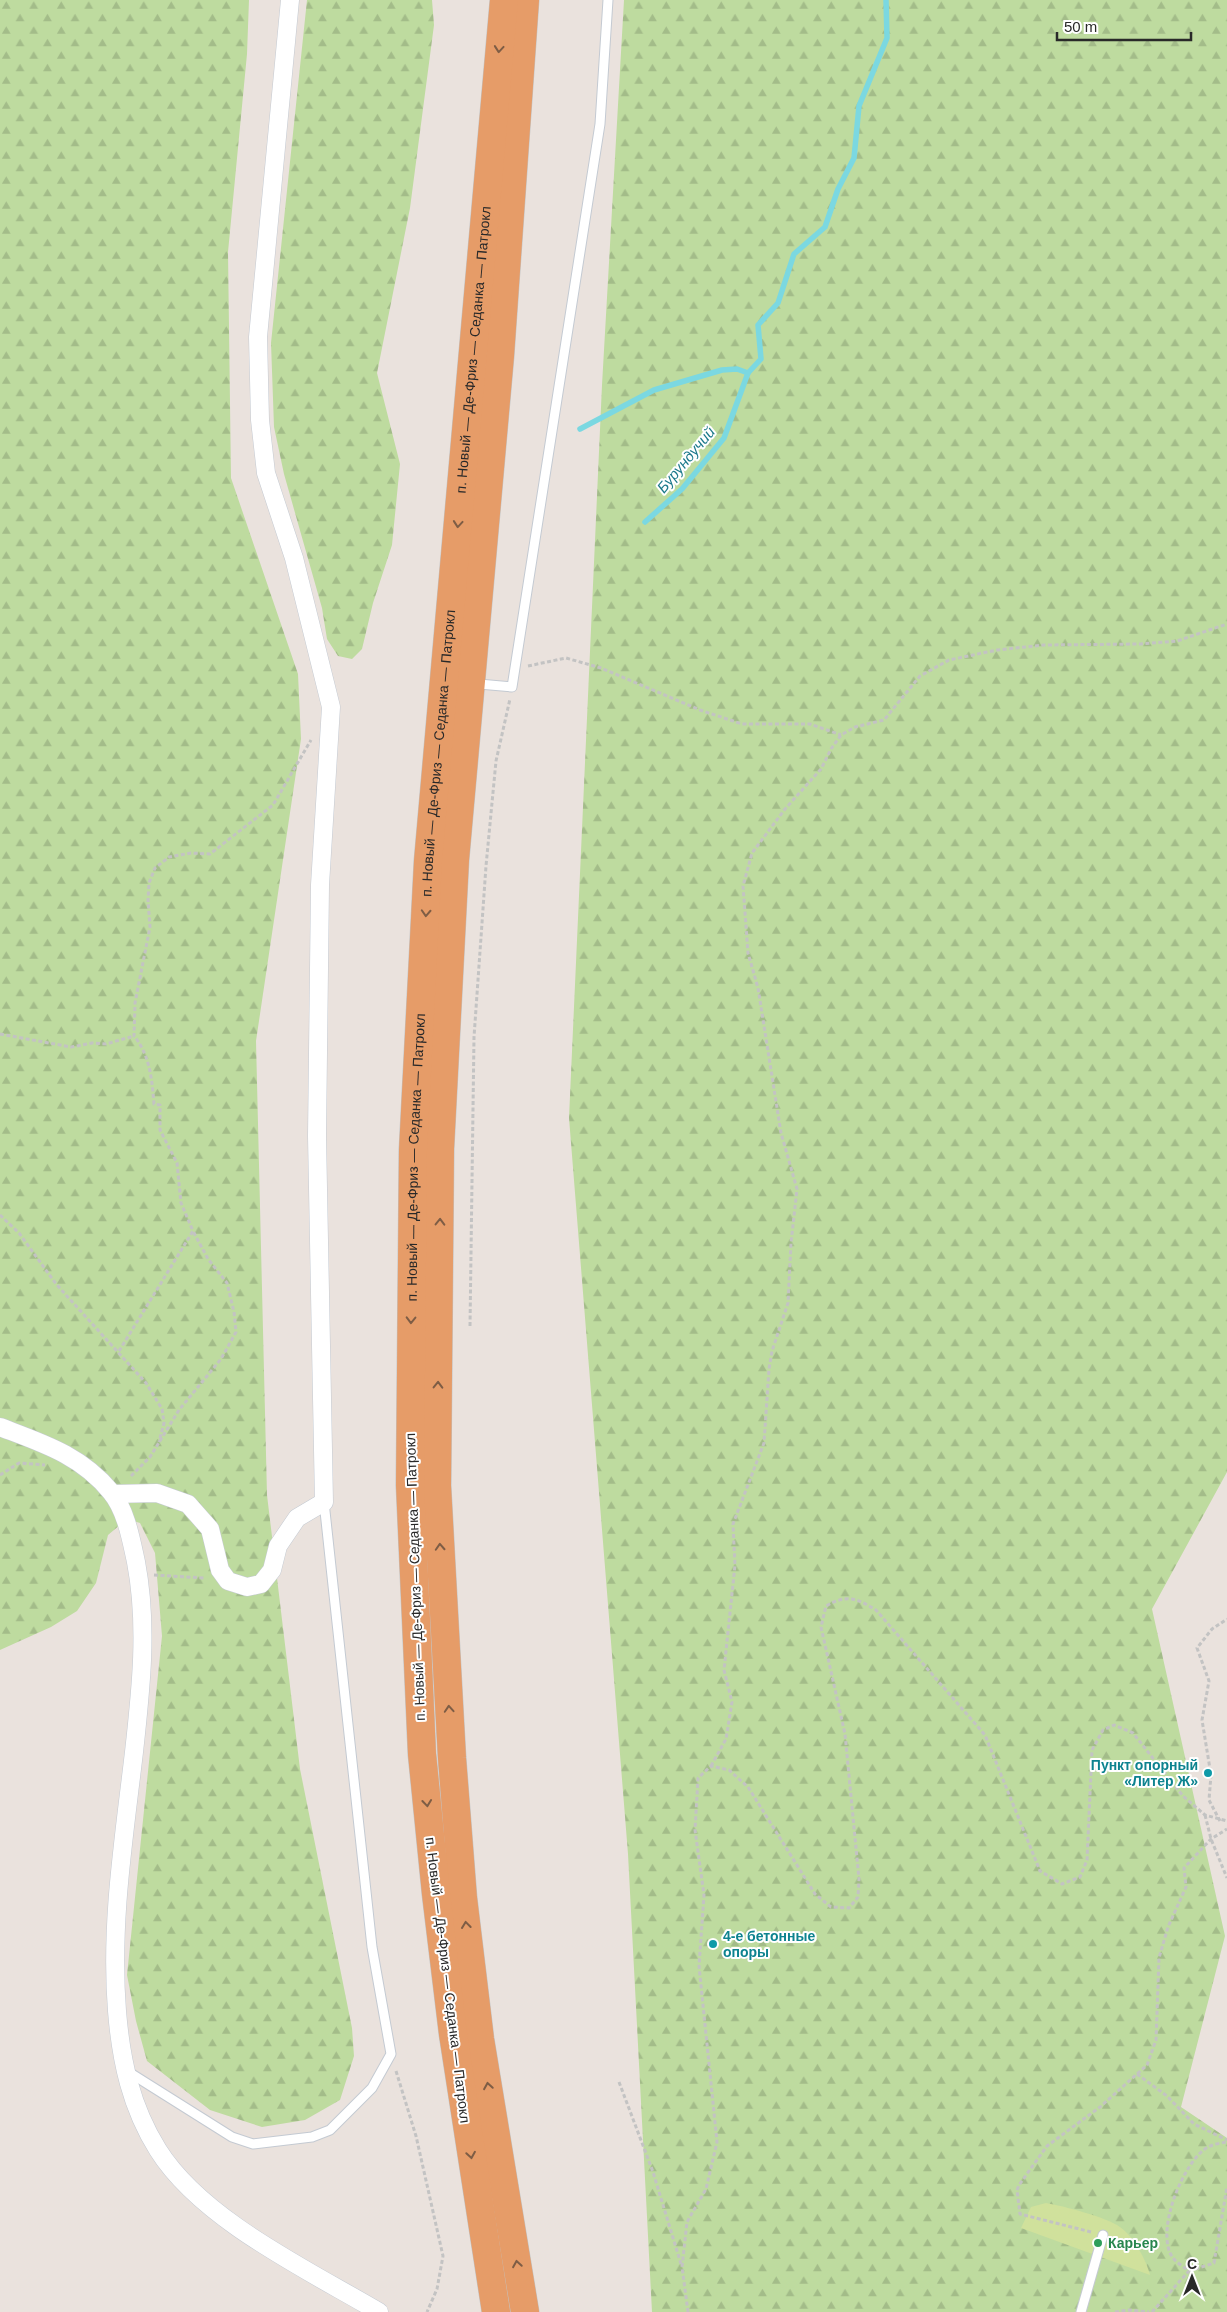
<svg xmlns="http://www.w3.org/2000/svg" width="1227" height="2312" font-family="Arial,sans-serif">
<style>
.forest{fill:url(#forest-firs)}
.pitch{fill:#d0e19c}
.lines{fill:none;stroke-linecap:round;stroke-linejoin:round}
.stream{stroke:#7bd8e1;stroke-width:5.5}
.service-casing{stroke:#c4cad2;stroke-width:11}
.minor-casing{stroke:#c4cad2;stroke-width:19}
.trunk-casing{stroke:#c3c3c3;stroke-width:29}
.path{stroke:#c3c3c3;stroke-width:3;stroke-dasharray:4 2.5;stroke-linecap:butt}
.service{stroke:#fff;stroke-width:9}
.minor{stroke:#fff;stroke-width:18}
.trunk{stroke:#e69c68;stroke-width:28}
.oneway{stroke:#7e5d45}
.culture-dot{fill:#0f9aa8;stroke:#fff;stroke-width:2}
.leisure-dot{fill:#2e9e5b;stroke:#fff;stroke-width:2}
.labels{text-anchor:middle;stroke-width:4;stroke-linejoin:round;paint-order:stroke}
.street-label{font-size:14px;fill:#292929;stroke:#fff}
.culture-label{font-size:14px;font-weight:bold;fill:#0d838f;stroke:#fff;text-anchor:end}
.leisure-label{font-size:14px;font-weight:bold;fill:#27864d;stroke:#fff;text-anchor:start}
.water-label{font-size:15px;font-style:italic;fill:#1c798b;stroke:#fff}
</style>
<defs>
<pattern id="forest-firs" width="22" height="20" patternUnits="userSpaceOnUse" patternTransform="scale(1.25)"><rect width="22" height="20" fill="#bedb9f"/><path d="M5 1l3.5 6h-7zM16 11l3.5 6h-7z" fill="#a3bc89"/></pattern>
</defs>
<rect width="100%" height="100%" fill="#eae2dd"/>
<g class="forest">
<polygon points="0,0 249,0 247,54 228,252 231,478 298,674 301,739 256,1041 267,1495 300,1769 352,2028 354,2056 340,2100 305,2120 262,2127 210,2110 147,2061 136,2021 127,1975 162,1636 155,1553 140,1523 127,1519 108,1535 96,1583 77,1611 51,1627 0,1650"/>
<polygon points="307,0 432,0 434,25 410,208 377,373 400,464 392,545 373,603 362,649 352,659 338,656 327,639 322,608 284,474 274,427 271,343"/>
<polygon points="624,0 1227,0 1227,1472 1152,1609 1225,1936 1181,2107 1227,2138 1227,2312 652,2312 628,1854 569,1118 602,385"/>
</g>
<path class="pitch" d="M1046 2203C1063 2206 1106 2217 1120 2227 1134 2237 1146 2260 1150 2275L1021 2228 1031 2207Z"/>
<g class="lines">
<g class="stream">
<polyline points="580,429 654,390 722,370 737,369 748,373"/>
<polyline points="645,522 682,489 724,438 748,373 761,359 758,325 778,303 794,254 825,227 838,189 854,158 859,106 887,38 886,0"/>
</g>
<defs>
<g id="service">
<polyline points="479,684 512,687 600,124 608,0"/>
<polyline points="127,2071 232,2137 253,2144 312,2137 330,2130 372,2088 391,2054 372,1947 324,1502"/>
<polyline points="1081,2312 1103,2235"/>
</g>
<g id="minor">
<path d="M0 1427C42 1443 81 1455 111 1492 126 1510 131 1539 136 1562 148 1625 141 1689 134 1752 124 1838 110 1924 117 2011 121 2061 131 2107 158 2150 202 2220 308 2270 379 2312"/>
<polyline points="113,1494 157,1493 188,1504 210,1529 220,1570 228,1581 247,1587 261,1584 272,1570 278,1546 297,1518 324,1502 317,1136 320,885 331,707 294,558 266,473 260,420 258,337 290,0"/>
</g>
<g id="trunk">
<polyline points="525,0 500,356 455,860 440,1149 437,1486 452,1758 463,1898 480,2039 525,2312"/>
<path id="s1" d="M496 2312 453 2034 436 1894 422 1754 410 1485 413 1150 428 861 504 0"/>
</g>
</defs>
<use href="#service" class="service-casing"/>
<use href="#minor" class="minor-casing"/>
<use href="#trunk" class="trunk-casing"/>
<g class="path">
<polyline points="528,666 566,658 601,668 700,710 742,724 810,724 841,735"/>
<polyline points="0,1034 71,1047 92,1043 106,1044 134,1036"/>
<polyline points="0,1215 19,1233 56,1284 146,1383 162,1409 164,1423 159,1442"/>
<polyline points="470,1326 474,1037 486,866 496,761 510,699"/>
<path d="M119 1351 193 1231 181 1203 177 1163 160 1130V1105L154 1104C152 1080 150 1055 134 1036L135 1003 150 927 148 900 149 883 155 868 169 857 191 853 210 854 273 805 311 740"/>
<polyline points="0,1475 19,1463 45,1465"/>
<polyline points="131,1476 150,1457 179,1410 221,1359 236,1332 234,1312 227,1283 208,1259 193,1231"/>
<polyline points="154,1575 205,1578"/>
<polyline points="711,1766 726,1739 732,1702 724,1670 735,1565 733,1524 764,1443 769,1369 772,1351 788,1303 791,1243 797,1189 781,1133 758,988 748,953 743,886 752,853 785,809 821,769 831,749 841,735 855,727 884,720 920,676 949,660 997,650 1044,645 1140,644 1177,641 1227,624"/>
<polyline points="1205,1815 1211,1839 1227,1878"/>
<polyline points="1220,1821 1209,1800 1211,1775 1202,1720 1209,1681 1197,1648 1212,1629 1227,1619"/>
<polyline points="396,2071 416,2136 443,2256 437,2289 427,2312"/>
<polyline points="1137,2074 1167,2096 1194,2124 1227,2140"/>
<polyline points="619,2082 653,2172 681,2264"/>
<polyline points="1091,2232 1020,2214 1017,2190 1019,2185 1047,2146 1100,2107 1147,2065 1156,2040 1159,1958 1168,1927 1186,1887 1184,1868 1211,1839 1227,1829"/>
<polyline points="1189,2271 1214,2263 1227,2187"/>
<path d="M688 2312 682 2267 687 2222 706 2189 717 2142 699 1966 704 1895 695 1830 698 1778 711 1766 729 1770 748 1787 815 1894 831 1907 849 1908 858 1897 859 1879 845 1734 821 1627 826 1606C847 1594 856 1598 876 1610L985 1735 1040 1871 1062 1884 1080 1877 1087 1860 1092 1750 1103 1730 1114 1725 1133 1733 1183 1796 1205 1815 1227 1821"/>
<polyline points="1115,2312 1129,2310 1149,2312"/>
<path d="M1152 2312 1189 2271C1184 2267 1177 2263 1173 2258 1154 2233 1183 2161 1208 2147 1214 2144 1221 2143 1227 2142"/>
</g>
<use href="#service" class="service"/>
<use href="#minor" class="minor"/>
<use href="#trunk" class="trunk"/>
</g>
<defs><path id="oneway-chevron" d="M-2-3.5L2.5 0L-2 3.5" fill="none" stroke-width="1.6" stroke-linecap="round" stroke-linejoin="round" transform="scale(1.25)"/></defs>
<g class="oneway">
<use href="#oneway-chevron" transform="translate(499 49) rotate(95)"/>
<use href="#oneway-chevron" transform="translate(458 524) rotate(95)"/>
<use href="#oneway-chevron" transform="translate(426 913) rotate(93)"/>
<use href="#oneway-chevron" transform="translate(440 1222) rotate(-89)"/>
<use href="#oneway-chevron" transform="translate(411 1320) rotate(91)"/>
<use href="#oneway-chevron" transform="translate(438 1385) rotate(-89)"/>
<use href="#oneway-chevron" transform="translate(440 1547) rotate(-93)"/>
<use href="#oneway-chevron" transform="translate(449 1709) rotate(-94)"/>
<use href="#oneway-chevron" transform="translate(427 1803) rotate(84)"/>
<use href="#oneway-chevron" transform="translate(466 1925) rotate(-97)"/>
<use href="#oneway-chevron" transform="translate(488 2086) rotate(-99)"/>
<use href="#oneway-chevron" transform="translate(471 2155) rotate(81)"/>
<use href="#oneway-chevron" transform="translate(517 2264) rotate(-99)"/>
</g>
<g class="culture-dot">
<circle cx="1208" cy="1773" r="5"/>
<circle cx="713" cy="1944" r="5"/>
</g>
<circle class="leisure-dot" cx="1098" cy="2243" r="5"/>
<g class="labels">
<g class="street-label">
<text dy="5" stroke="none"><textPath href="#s1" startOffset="1970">п. Новый — Де-Фриз — Седанка — Патрокл</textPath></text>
<text dy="5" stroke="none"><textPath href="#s1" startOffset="1565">п. Новый — Де-Фриз — Седанка — Патрокл</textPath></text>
<text dy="5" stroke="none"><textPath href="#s1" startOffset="1160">п. Новый — Де-Фриз — Седанка — Патрокл</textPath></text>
<text transform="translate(415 1577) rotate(-92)" y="5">п. Новый — Де-Фриз — Седанка — Патрокл</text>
<text transform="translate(448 1980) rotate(83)" y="5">п. Новый — Де-Фриз — Седанка — Патрокл</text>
</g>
<g class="culture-label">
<text x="1198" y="1770">Пункт опорный<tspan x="1198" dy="16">«Литер Ж»</tspan></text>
<text x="723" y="1941" text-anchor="start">4-е бетонные<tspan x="723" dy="16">опоры</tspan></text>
</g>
<g class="leisure-label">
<text x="1108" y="2248">Карьер</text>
</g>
<g class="water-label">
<text transform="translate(686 460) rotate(-50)" y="5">Бурундучий</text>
</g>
</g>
<g transform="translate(1192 2277)" stroke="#ffffff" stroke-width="4" paint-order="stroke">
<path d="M0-4L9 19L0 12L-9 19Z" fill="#292929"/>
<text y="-8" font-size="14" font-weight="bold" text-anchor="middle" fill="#292929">С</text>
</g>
<path d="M1057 32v8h134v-8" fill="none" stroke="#292929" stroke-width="2.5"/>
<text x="1064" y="32" font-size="15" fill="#292929" stroke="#ffffff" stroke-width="4" paint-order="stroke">50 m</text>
</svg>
